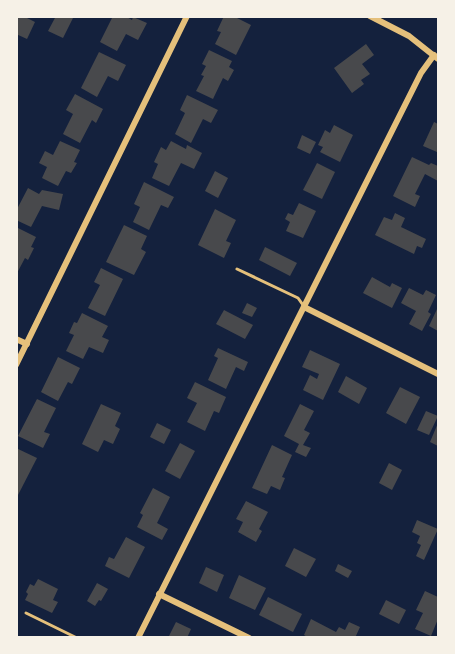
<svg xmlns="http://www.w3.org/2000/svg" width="455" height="654" font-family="'Fira Sans Condensed',sans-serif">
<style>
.building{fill:#48494c}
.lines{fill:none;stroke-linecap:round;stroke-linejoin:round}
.service{stroke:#e5c07b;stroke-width:3}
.minor{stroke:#e5c07b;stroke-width:6}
</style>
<rect width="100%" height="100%" fill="#14213d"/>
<g class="building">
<polygon points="16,16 23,16 35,22 27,39 16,34"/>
<polygon points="56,16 74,16 63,38 48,31"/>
<polygon points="113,16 125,16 132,20 133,17 147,23 138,40 126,34 117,51 100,42"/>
<polygon points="224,16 233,16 251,25 236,55 215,44 221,32 217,31"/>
<polygon points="366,44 374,55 362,64 370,74 361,80 364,84 352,93 334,68"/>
<polygon points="209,50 232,61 229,67 234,70 228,81 223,78 213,99 196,91 204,76 201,75 206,66 202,64"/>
<polygon points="99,52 126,65 118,81 108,76 97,97 81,88"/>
<polygon points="75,94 103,109 96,123 92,120 80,143 63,134 73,114 66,110"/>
<polygon points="187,95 218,110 211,123 203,119 191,143 175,134 185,113 180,110"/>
<polygon points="434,122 438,124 437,152 423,146"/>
<polygon points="334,125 353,135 340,162 320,152 323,147 318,145 325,130 330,133"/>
<polygon points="302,135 316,142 310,154 297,148"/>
<polygon points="60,141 80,150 74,162 77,163 71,173 66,171 58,186 42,178 47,167 39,163 45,151 53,155"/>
<polygon points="171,141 186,149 187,145 202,153 194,169 181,163 169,186 152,178 158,164 154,162 161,147 166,150"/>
<polygon points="412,157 429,165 431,163 438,166 438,181 425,174 415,194 420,196 415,207 393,196"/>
<polygon points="317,163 335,172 322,199 303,190"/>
<polygon points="215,171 228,178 218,198 205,191"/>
<polygon points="144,182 174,197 168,208 161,205 149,230 133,222 140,207 134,204"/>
<polygon points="28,188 39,194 42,190 63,194 59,210 42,206 31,227 16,220 16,211"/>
<polygon points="299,203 316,211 303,238 286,231 290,222 285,219 288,213 293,215"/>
<polygon points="215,209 236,220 226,241 231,243 224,258 198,245"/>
<polygon points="395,213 405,218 401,227 426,239 422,248 417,246 414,254 375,235 384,217 392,220"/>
<polygon points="124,225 147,236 141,249 146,252 134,275 106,262"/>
<polygon points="16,227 36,237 31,247 34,248 28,260 25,258 16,275"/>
<polygon points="265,247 297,263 290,276 259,260"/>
<polygon points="101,268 123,279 105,316 88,308 100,285 94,282"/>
<polygon points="372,277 390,287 392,283 402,288 392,308 363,293"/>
<polygon points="409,288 423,295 426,290 436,295 428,312 431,314 422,331 409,324 416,311 401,303"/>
<polygon points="247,303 257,308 252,317 242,313"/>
<polygon points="438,307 438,331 429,326"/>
<polygon points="224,310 253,325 245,339 216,324"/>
<polygon points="82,313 108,326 102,337 109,340 103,353 89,347 83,359 66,351 74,335 69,333 74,322 77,323"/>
<polygon points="218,348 248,362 244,371 236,367 226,389 208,380 218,358 214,356"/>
<polygon points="310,350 340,364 323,400 303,390 310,375 317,379 319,374 302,367"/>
<polygon points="58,357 80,368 72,384 68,382 58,401 41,392"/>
<polygon points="346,376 367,388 359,404 338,392"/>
<polygon points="195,382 226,397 219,413 214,411 205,431 187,422 197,403 187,398"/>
<polygon points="400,387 420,397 406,424 386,413"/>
<polygon points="37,399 56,408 44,432 50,434 43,448 18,436"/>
<polygon points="101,404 121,413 115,426 120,429 113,444 104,440 98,452 82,444"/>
<polygon points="300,404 314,411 304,430 310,433 303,445 311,448 306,457 295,452 299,444 284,436"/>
<polygon points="426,411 438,416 429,435 417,430"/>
<polygon points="157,423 171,430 164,444 150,437"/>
<polygon points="438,423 438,446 430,442"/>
<polygon points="180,443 195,451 180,479 165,471"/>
<polygon points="272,445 292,455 282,477 285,478 280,490 271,486 267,494 252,488"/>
<polygon points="16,448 37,458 18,495 16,495"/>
<polygon points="389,463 402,470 392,490 379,483"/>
<polygon points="153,488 170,497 157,523 168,529 162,540 137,527 143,515 140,513"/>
<polygon points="246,501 268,512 259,529 262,531 256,542 238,532 243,522 236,519"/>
<polygon points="417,520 438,529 424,560 416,556 421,545 417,543 420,536 412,532"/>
<polygon points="126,537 145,547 129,578 105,566 109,557 114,559"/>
<polygon points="294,548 316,559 306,577 285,566"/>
<polygon points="338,564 352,571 348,578 335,571"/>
<polygon points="206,567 224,575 217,592 199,583"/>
<polygon points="239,575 266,588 255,610 229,598"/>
<polygon points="38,579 58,589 53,600 58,602 52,613 25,600 28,594 26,592 30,584 34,586"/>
<polygon points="97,583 108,589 101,601 99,600 95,606 87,601"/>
<polygon points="425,591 438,597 438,619 431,636 415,629 423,613 416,610"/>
<polygon points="268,597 302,614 293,632 259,615"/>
<polygon points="386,600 406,610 399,624 379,614"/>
<polygon points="311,619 336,632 339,627 345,630 349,622 360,627 355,638 309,638 304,635"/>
<polygon points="176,622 191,629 187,638 168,638"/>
</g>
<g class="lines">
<g class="service">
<polyline points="237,269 298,298 303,305"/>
<polyline points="26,613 77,638"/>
</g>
<g class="minor">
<polyline points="370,16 409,36 438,59"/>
<polyline points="304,307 438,374"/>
<polyline points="16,339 27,344"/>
<polyline points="16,365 187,16"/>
<polyline points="159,594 249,638"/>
<polyline points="138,638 421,73 434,55"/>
</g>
</g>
<rect width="455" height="654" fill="none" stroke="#f6f1e7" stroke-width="36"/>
</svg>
